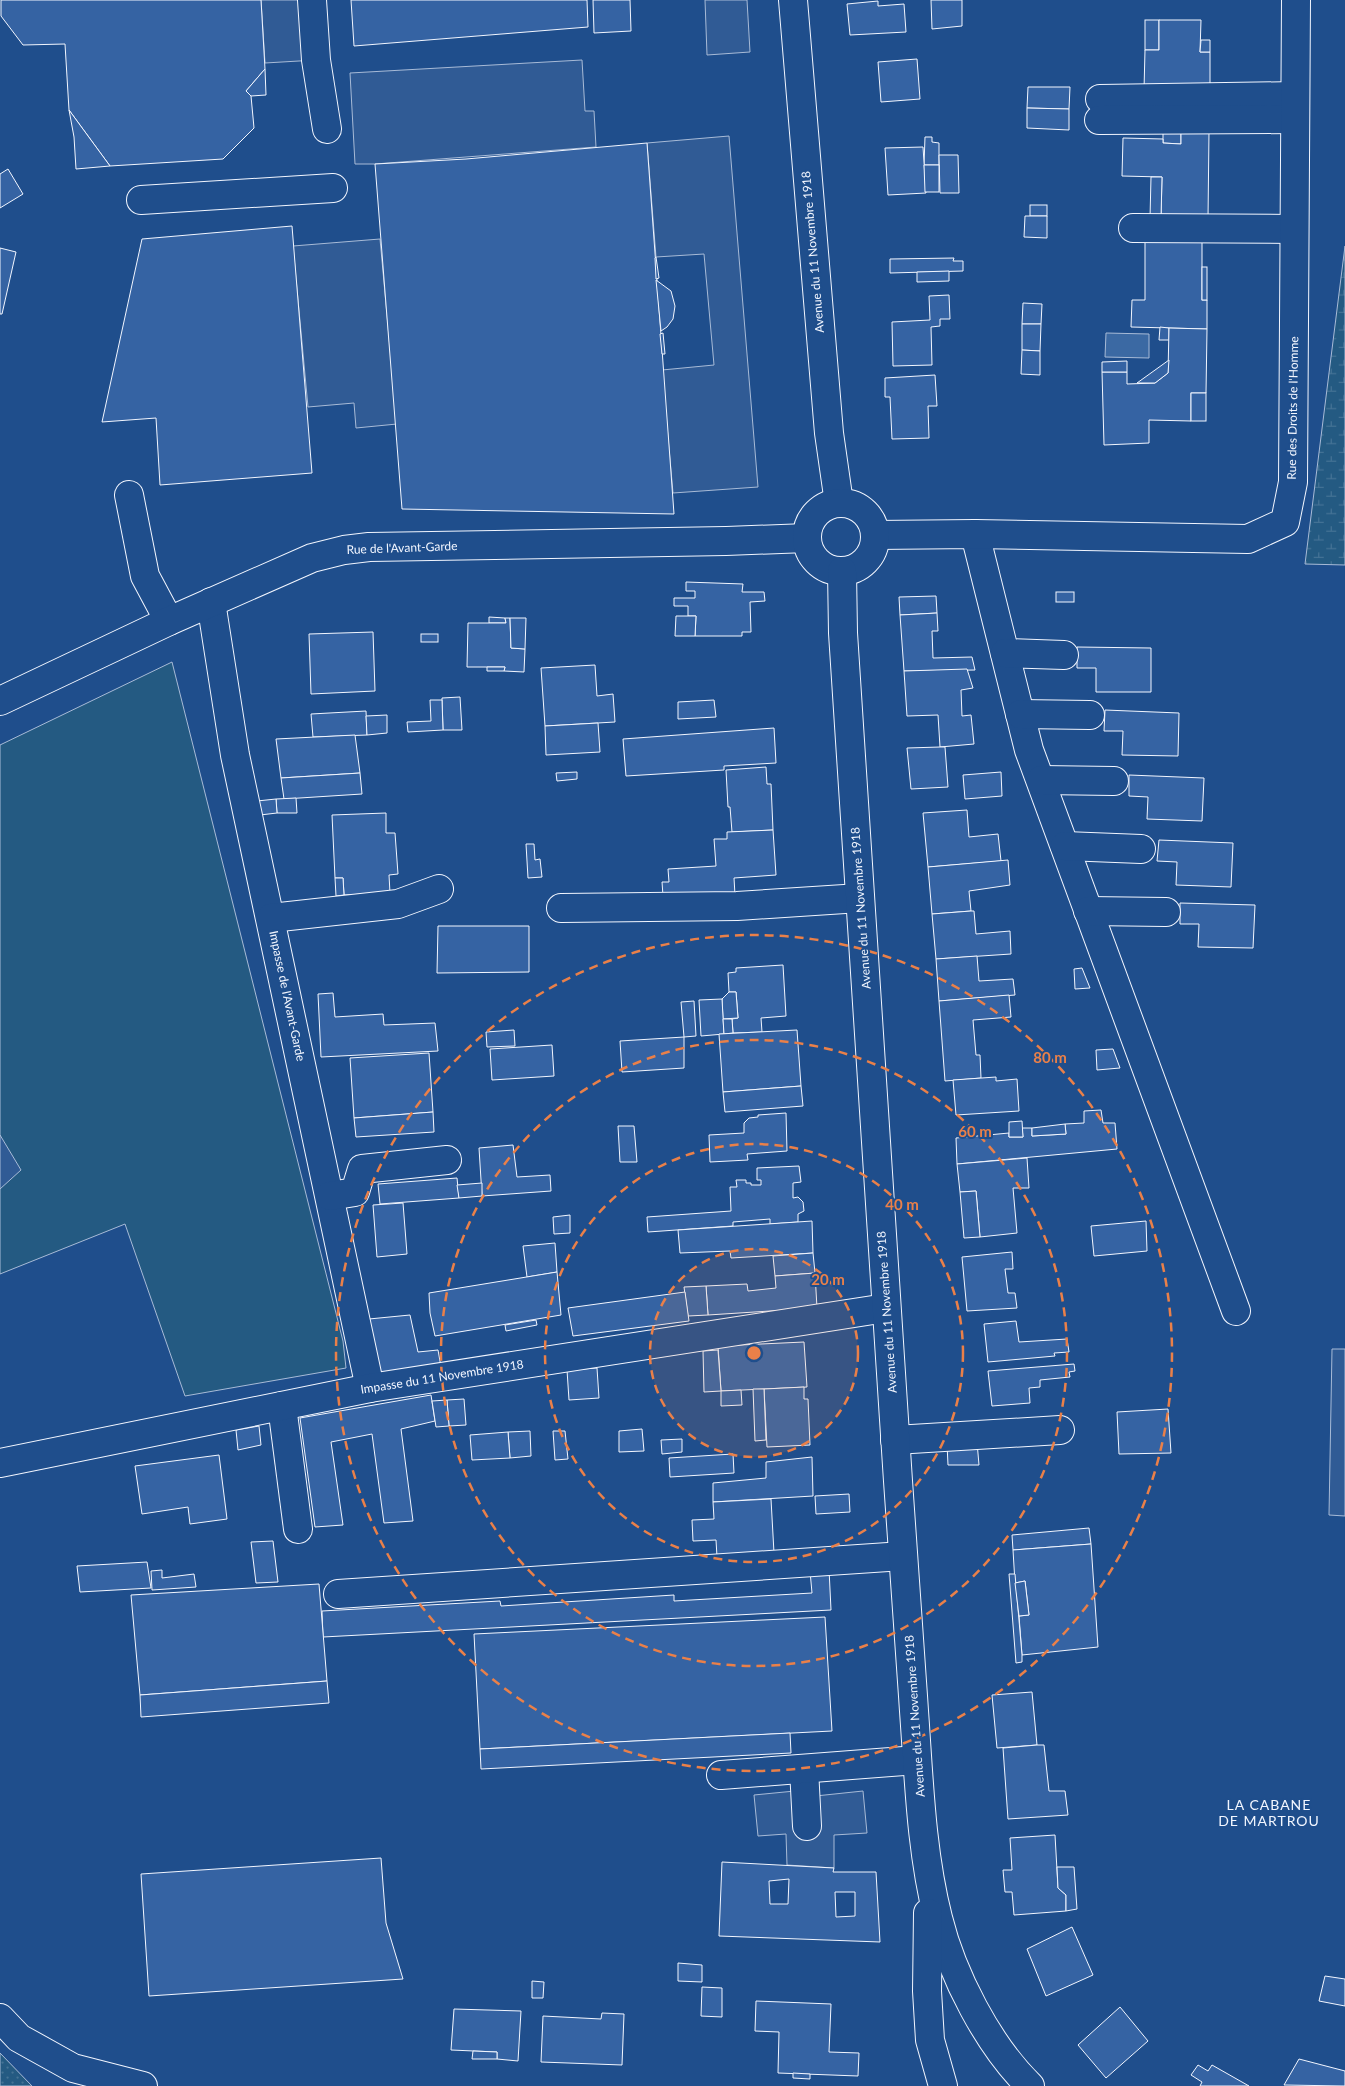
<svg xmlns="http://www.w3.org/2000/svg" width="1345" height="2086" font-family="Lato,sans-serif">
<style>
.grass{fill:url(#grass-dots);stroke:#a8bbd7}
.wetland{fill:url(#wetland-marsh);stroke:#a8bbd7}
.garden{fill:#245a82;stroke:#a8bbd7}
.parking{fill:#305b95;stroke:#a8bbd7}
.water{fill:#3b69a3;stroke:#a8bbd7}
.building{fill:#3563a3;stroke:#f2f6ff;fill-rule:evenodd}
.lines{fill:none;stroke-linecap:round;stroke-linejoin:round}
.minor-casing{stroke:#f2f6ff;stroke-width:30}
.major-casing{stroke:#f2f6ff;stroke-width:30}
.minor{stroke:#1f4e8c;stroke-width:28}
.major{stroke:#1f4e8c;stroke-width:28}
.ring{fill:none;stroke:#ea8049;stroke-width:2.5;stroke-dasharray:9 6}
.labels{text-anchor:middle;stroke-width:4;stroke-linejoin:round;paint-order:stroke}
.street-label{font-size:12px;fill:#f2f6ff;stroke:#1f4e8c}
.neighbourhood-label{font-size:14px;letter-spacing:1px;fill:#f2f6ff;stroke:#1f4e8c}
.centre{fill:#ea8049;stroke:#1f4e8c;stroke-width:2.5}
.ring-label{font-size:15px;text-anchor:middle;font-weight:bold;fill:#ea8049;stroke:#1f4e8c;stroke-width:4;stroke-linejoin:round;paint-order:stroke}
</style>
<defs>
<pattern id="grass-dots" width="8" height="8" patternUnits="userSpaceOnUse" patternTransform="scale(1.25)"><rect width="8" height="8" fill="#245a82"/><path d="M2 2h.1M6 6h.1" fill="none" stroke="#447295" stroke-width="1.8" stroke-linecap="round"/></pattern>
<pattern id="wetland-marsh" width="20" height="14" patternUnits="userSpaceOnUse" patternTransform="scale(1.25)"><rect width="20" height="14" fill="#245a82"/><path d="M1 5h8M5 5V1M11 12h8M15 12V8" fill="none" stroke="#447295"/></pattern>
</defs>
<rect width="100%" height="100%" fill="#1f4e8c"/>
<polygon class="grass" points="0,2053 32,2086 0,2086"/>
<polygon class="wetland" points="1345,246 1345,565 1305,564"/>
<polygon class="garden" points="172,662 343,1341 346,1368 185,1396 125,1224 0,1274 0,745"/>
<g class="parking">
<polygon points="261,0 312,0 316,60 265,63"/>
<polygon points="705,0 747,0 750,52 707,55"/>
<polygon points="582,60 585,111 594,111 596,147 375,164 355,164 350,73"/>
<polygon points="729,136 758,487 673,493 662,370 714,365 704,254 656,257 647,143"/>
<polygon points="380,239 397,424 356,428 354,403 308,407 293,246"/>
<polygon points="0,1135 21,1170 0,1189"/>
<polygon points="1332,1349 1345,1349 1345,1516 1329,1515"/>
<polygon points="805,1790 806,1797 863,1791 867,1833 834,1835 834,1868 787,1865 786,1834 758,1836 754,1795"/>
</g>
<polygon class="water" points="1106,333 1149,334 1149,358 1105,357"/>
<g class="building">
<polygon points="1,0 261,0 265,69 246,91 251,96 254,128 223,159 110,166 69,110 65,44 23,45 1,16"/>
<polygon points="351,0 587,0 588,27 354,46"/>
<polygon points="593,0 630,0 631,31 594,33"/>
<polygon points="931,0 962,0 962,26 932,29"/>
<polygon points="878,1 878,6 904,4 906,32 850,35 847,4"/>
<rect x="1145" y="20" width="14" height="30"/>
<polygon points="1159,20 1201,20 1200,52 1210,52 1210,91 1144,90 1145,50 1159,50"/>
<polygon points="1201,40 1210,40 1210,52 1200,52"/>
<polygon points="917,59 920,99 881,102 878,62"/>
<polygon points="265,69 266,95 251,96 246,91"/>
<polygon points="1028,87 1070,87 1069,109 1027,108"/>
<polygon points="1027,108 1069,109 1069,130 1027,128"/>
<polygon points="69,110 110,166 76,169 74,137"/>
<polygon points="1163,129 1181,129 1181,144 1163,143"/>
<polygon points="1181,129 1209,131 1208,219 1161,218 1162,177 1122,176 1123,138 1163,139 1163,143 1181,144"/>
<polygon points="925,137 932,137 932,142 939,143 939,165 924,165"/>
<polygon points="647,143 674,514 402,509 375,164 466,159"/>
<polygon points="923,147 926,193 888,195 885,148"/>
<polygon points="939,155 958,155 959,193 940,193"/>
<polygon points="924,165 939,165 939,192 925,192"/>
<polygon points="8,169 23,194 0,208 0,174"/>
<polygon points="1151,177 1162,177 1161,218 1150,218"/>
<rect x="1030" y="205" width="17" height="11"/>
<polygon points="1025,216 1047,216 1047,238 1024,237"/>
<polygon points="292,226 312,473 160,485 156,418 102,422 142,239"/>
<polygon points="1145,234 1202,235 1202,300 1207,300 1207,329 1131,327 1132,300 1145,300"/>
<polygon points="0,248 16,252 2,314 0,314"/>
<polygon points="656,257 659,278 656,279 655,258"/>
<polygon points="954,258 953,261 963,261 963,271 890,273 890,259"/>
<rect x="1202" y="267" width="5" height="33"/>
<polygon points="949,271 949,281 917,282 917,272"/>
<polygon points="656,280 671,291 675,306 673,319 667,327 661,331"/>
<polygon points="949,295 950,319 940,319 940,326 931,327 932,365 893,366 892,322 930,320 929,296"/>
<polygon points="1023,303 1042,304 1041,324 1022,324"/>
<polygon points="1022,324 1041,324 1040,351 1022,350"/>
<polygon points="1160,327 1169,328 1169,340 1159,340"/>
<polygon points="1169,328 1207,329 1206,393 1191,393 1191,421 1149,420 1149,443 1104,445 1102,372 1127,372 1127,384 1155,383 1168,373"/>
<polygon points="663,333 665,354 662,354 660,334"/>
<polygon points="1022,350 1040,351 1040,375 1021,374"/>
<polygon points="1169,360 1168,373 1155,383 1137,383"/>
<polygon points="1127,361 1127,372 1102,372 1102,362"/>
<polygon points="935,375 937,406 928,406 929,438 892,439 890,397 885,397 885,378"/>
<rect x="1191" y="393" width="15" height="28"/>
<polygon points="686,582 743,584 742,592 764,592 765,601 750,602 751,632 742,632 742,636 695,636 696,616 688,616 688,606 674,606 674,598 695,598 695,591 686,591"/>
<rect x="1056" y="592" width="18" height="10"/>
<polygon points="936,596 937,613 900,615 899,597"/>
<polygon points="937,613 938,631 932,631 933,658 972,657 975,670 904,671 900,615"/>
<polygon points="676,616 696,616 695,636 675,636"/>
<polygon points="489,617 505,618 506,623 489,623"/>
<polygon points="505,618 510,618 511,648 525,649 524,672 504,671 505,667 467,667 468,623 506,623"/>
<polygon points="510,618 526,618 525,649 511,648"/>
<polygon points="373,632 375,691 311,694 309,634"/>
<rect x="421" y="634" width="17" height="8"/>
<polygon points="1077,647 1151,648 1151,692 1096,692 1096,668 1077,668"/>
<polygon points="595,665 597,696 613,694 615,722 545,726 541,668"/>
<polygon points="487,667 505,667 504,671 487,671"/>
<polygon points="967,669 973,688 961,690 962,716 971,715 974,744 940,747 938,715 907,716 904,671"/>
<polygon points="460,697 462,730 443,730 442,698"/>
<polygon points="430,700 442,700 443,730 408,732 407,722 431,721"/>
<polygon points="714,700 716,717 678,719 678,702"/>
<polygon points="1105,710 1179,713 1178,756 1122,755 1123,731 1104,731"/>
<polygon points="366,711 367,735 313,737 311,714"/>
<polygon points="387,715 387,733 367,735 366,716"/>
<polygon points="598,723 600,752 546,755 545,726"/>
<polygon points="774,728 776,763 724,766 724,770 626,776 623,739"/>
<polygon points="355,735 360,773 281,778 276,739"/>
<polygon points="940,747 945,747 948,787 911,789 907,748"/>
<polygon points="766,767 767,784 771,784 773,830 732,832 730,807 728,807 726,770"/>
<polygon points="577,772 577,779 557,781 556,773"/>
<polygon points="1001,772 1002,796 965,799 963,775"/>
<polygon points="360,773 362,794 284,799 281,778"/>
<polygon points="1129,775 1204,778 1202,821 1147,819 1148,797 1129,796"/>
<polygon points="296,798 297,813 277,813 276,799"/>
<polygon points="276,799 277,813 260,815 257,801"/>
<polygon points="967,810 969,837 998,834 1001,861 928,867 923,813"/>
<polygon points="386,813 386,833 395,833 398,874 389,875 390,893 344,895 343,878 335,878 332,815"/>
<polygon points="773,830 776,875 734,878 735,895 663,896 662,882 669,882 668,869 716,866 714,839 727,839 727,832"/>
<polygon points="1159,840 1233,843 1231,887 1176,885 1177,862 1157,861"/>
<polygon points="526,844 534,844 535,860 540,859 542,877 528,878"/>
<polygon points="1008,860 1010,885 969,891 971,911 932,914 928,867"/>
<polygon points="335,878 343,878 344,895 336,896"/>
<polygon points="1180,903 1255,905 1253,948 1198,947 1199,924 1180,924"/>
<polygon points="971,911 974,911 976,934 1010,931 1011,954 936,959 932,914"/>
<polygon points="438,926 529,926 529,972 437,973"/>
<polygon points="977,956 979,981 1013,979 1015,995 939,1001 936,959"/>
<polygon points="783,965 786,1016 761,1018 762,1032 733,1033 732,1019 738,1018 736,992 729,992 728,973 736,972 736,968"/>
<polygon points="1082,968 1090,988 1075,989 1074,969"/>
<polygon points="729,992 736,992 738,1018 723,1019 722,999"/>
<polygon points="333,993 335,1017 383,1014 384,1025 435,1023 438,1051 321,1057 318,994"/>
<polygon points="1009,995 1011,1017 973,1020 976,1055 980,1055 981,1078 945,1081 939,1001"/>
<polygon points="722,999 724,1034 701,1036 699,1000"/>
<polygon points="694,1001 696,1036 684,1037 681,1002"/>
<polygon points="723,1019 732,1019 733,1033 724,1034"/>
<polygon points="514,1030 515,1046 487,1047 486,1032"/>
<polygon points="797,1030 801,1086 723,1092 719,1034"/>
<polygon points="684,1037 684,1068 622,1072 620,1041"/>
<polygon points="552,1045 554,1076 492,1080 490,1049"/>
<polygon points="1113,1049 1120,1068 1097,1070 1096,1050"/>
<polygon points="429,1053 433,1112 354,1118 350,1058"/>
<polygon points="996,1077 996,1081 1017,1079 1019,1111 956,1115 953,1080"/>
<polygon points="801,1086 803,1106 725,1112 723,1092"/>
<polygon points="1101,1110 1103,1123 1115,1123 1117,1149 957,1164 956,1138 1009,1133 1009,1137 1023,1137 1022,1128 1032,1128 1032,1136 1066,1134 1065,1124 1084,1123 1084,1111"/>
<polygon points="433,1112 434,1132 356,1137 354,1118"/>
<polygon points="786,1113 787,1151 747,1154 748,1160 710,1162 709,1135 744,1133 744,1123 749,1118 758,1117 758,1115"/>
<polygon points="1022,1121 1023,1137 1009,1137 1009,1122"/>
<polygon points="1065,1124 1066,1134 1032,1136 1032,1128"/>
<polygon points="618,1126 634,1126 637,1162 620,1162"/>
<polygon points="513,1145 517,1177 550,1175 551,1191 482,1196 479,1148"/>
<polygon points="1027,1158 1029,1188 1013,1188 1017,1233 980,1237 976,1191 960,1192 957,1164"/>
<polygon points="799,1166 801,1182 793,1183 793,1198 798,1197 803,1202 804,1211 798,1214 798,1222 770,1224 770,1219 733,1222 733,1226 648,1232 647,1217 731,1211 730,1187 737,1187 736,1180 746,1180 746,1183 751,1183 751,1185 761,1185 761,1180 757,1180 757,1168"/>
<polygon points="457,1178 459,1198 380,1204 378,1184"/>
<polygon points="482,1183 482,1196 459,1198 457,1185"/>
<polygon points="976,1191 980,1237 964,1238 960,1192"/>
<polygon points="403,1203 407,1254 377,1257 373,1205"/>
<polygon points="570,1215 570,1233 554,1234 553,1217"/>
<polygon points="812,1221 813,1253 731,1258 730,1251 680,1253 678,1230"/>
<polygon points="1146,1221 1147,1251 1094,1256 1091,1226"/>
<polygon points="555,1243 557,1272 527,1277 523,1246"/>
<polygon points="1012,1252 1013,1269 1005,1269 1008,1293 1015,1293 1017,1308 967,1311 962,1257"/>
<polygon points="813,1253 815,1273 775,1276 773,1256"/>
<polygon points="557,1272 561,1315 435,1336 430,1313 429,1293"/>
<polygon points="815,1273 817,1308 708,1315 706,1286 747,1284 748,1291 776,1288 775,1276"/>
<polygon points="706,1286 708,1315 688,1316 684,1287"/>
<polygon points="685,1292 689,1321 573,1336 568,1308"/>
<polygon points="410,1315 418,1352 438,1350 441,1367 381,1377 369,1319"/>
<polygon points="536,1320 537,1325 506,1331 505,1325"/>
<polygon points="1016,1321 1019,1342 1067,1339 1069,1352 1054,1353 1055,1356 988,1362 984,1324"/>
<polygon points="804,1342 807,1387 721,1391 718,1346"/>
<polygon points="718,1350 721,1391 704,1392 703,1351"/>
<polygon points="1074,1364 1075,1371 1069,1372 1070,1377 1040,1380 1040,1387 1029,1388 1030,1403 992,1406 988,1371"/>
<polygon points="597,1368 599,1398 569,1400 567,1370"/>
<polygon points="804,1387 804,1399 808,1399 810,1445 767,1447 764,1389"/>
<polygon points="753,1389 764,1389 766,1440 755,1441"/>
<polygon points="741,1390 742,1405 721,1406 721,1391"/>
<polygon points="431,1395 435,1421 401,1429 413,1521 384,1523 372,1434 331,1442 343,1525 315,1527 300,1418"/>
<polygon points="464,1399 466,1425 449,1426 447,1400"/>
<polygon points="447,1400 449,1426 436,1427 432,1401"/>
<polygon points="1168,1409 1171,1453 1119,1454 1117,1412"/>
<polygon points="259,1426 261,1445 238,1450 236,1430"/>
<polygon points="642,1429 644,1451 619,1452 619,1431"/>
<polygon points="530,1431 531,1456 510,1458 508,1432"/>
<polygon points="553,1431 565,1431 568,1459 555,1460"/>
<polygon points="508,1432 510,1458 472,1460 470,1435"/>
<polygon points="682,1439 682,1452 662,1454 661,1440"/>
<polygon points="977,1442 979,1465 948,1465 947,1444"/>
<polygon points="733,1454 734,1473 670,1477 669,1458"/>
<polygon points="219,1455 227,1519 190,1524 188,1507 142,1514 135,1466"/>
<polygon points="812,1457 813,1496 713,1502 713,1483 766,1478 766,1462"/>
<polygon points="849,1494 850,1512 816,1514 815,1496"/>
<polygon points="771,1499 774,1553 717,1557 716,1540 693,1541 692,1520 714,1519 713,1502"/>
<polygon points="1089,1528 1091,1544 1013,1550 1012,1535"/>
<polygon points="273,1541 278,1582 256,1583 251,1542"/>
<polygon points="1091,1544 1098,1647 1022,1655 1019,1616 1029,1615 1025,1581 1015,1583 1013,1550"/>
<polygon points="147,1562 151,1588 80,1592 77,1566"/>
<polygon points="829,1569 831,1610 323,1637 322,1611 500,1601 501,1606 674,1595 674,1601 812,1593 810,1571"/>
<polygon points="162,1570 162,1578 194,1574 196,1587 152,1590 151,1571"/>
<polygon points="1009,1574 1015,1574 1022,1655 1022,1662 1016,1663"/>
<polygon points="1025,1581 1029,1615 1019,1616 1015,1583"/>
<polygon points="319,1584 327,1681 140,1695 131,1595"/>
<polygon points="825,1617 832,1731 480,1749 474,1634"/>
<polygon points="327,1681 329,1703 141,1717 140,1695"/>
<polygon points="1032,1692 1037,1745 997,1748 992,1695"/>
<polygon points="790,1733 791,1753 481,1769 480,1749"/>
<polygon points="1037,1745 1044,1745 1049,1791 1065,1791 1068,1815 1008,1819 1003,1748"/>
<polygon points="1055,1835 1058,1888 1066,1895 1066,1911 1014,1915 1012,1892 1005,1892 1003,1870 1012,1870 1010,1838"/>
<polygon points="381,1858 386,1923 403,1979 149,1996 141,1874"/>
<path d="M722 1862 834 1868 833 1872H876L880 1942 719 1936ZM789 1879 788 1904H770L769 1881ZM835 1892H855V1916L836 1917Z"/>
<polygon points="1057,1867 1074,1867 1077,1909 1066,1911 1066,1895 1058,1888"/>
<polygon points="1072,1927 1093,1975 1046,1996 1027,1949"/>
<polygon points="678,1963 702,1965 702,1982 678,1981"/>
<polygon points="1325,1976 1345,1979 1345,2006 1319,2001"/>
<polygon points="532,1981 544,1982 543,1998 532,1998"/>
<polygon points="702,1987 722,1988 722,2017 701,2016"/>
<polygon points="756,2001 831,2004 829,2052 859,2053 858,2076 778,2073 779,2032 755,2031"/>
<polygon points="1120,2007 1148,2041 1106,2078 1078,2045"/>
<polygon points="454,2009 521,2011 518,2061 497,2059 497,2052 451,2050"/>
<polygon points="602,2013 624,2014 622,2065 541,2062 543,2016 601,2019"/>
<polygon points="473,2051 497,2052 497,2059 472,2059"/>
<polygon points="1299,2059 1345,2071 1345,2086 1284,2085"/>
<polygon points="1198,2065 1208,2071 1212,2065 1249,2086 1200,2086 1202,2082 1191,2075"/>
<polygon points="793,2073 810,2074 810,2079 793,2078"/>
</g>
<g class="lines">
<defs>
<g id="minor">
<polyline points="312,0 316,60 327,129"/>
<polyline points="1100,99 1295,96"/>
<polyline points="1099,120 1295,119"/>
<polyline points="141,200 333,188"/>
<polyline points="1133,228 1294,229"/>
<polyline points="129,495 145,576 169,621"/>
<polyline points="975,534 1029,750 1236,1311"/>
<polyline points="875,535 975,534 1248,539 1285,522 1293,482 1296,0"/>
<polyline points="211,602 235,755 370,1388"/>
<polyline points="1005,653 1064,655"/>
<polyline points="0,701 169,621 312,558 344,550 369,547 726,541 807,538"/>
<polyline points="1020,714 1090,715"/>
<polyline points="1041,780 1114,781"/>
<polyline points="1065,846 1141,849"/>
<polyline points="561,908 737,906 860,898"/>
<polyline points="1088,911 1166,912"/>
<polyline points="271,918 398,904 439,889"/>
<polyline points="330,1196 355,1192 362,1169 447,1160"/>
<polyline points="282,1406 298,1529"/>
<polyline points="895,1440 1060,1430"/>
<polyline points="0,1463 370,1388 886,1308"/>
<polyline points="338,1594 903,1556"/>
<polyline points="804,1769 807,1826"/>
<polyline points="721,1775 917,1760"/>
<polyline points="0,2018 19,2038 73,2068 143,2086"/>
</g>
<g id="major">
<polyline points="793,0 829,433 839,503"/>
<circle cx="841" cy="537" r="34"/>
<path d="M842 571 843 633C861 915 879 1198 898 1481 903 1557 909 1634 914 1711 919 1780 921 1851 938 1918 952 1975 988 2045 1030 2086"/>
<polyline points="928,1913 927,1991 930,2040 943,2086"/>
</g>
</defs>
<use href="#minor" class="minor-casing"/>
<use href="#major" class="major-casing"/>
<use href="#minor" class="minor"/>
<use href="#major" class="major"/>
</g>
<circle cx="754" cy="1353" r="104" fill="#ea8049" fill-opacity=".12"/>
<g class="ring">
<circle cx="754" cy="1353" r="104"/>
<circle cx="754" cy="1353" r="209"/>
<circle cx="754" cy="1353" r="313"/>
<circle cx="754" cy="1353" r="418"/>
</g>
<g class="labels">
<g class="street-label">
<text transform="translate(813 252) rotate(-95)" y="4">Avenue du 11 Novembre 1918</text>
<text transform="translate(1293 408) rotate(-89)" y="4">Rue des Droits de l'Homme</text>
<text transform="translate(402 548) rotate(-2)" y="4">Rue de l'Avant-Garde</text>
<text transform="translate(861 908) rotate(-94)" y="4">Avenue du 11 Novembre 1918</text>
<text transform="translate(287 996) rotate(78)" y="4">Impasse de l'Avant-Garde</text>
<text transform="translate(887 1312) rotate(-94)" y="4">Avenue du 11 Novembre 1918</text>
<text transform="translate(442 1377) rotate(-9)" y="4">Impasse du 11 Novembre 1918</text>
<text transform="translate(915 1716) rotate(-94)" y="4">Avenue du 11 Novembre 1918</text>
</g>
<g class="neighbourhood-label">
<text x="1269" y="1810">LA CABANE<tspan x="1269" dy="16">DE MARTROU</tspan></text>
</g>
</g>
<circle cx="754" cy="1353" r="8" class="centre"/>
<g class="ring-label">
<text x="1050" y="1063">80 m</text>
<text x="975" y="1137">60 m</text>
<text x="902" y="1210">40 m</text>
<text x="828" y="1285">20 m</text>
</g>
</svg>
